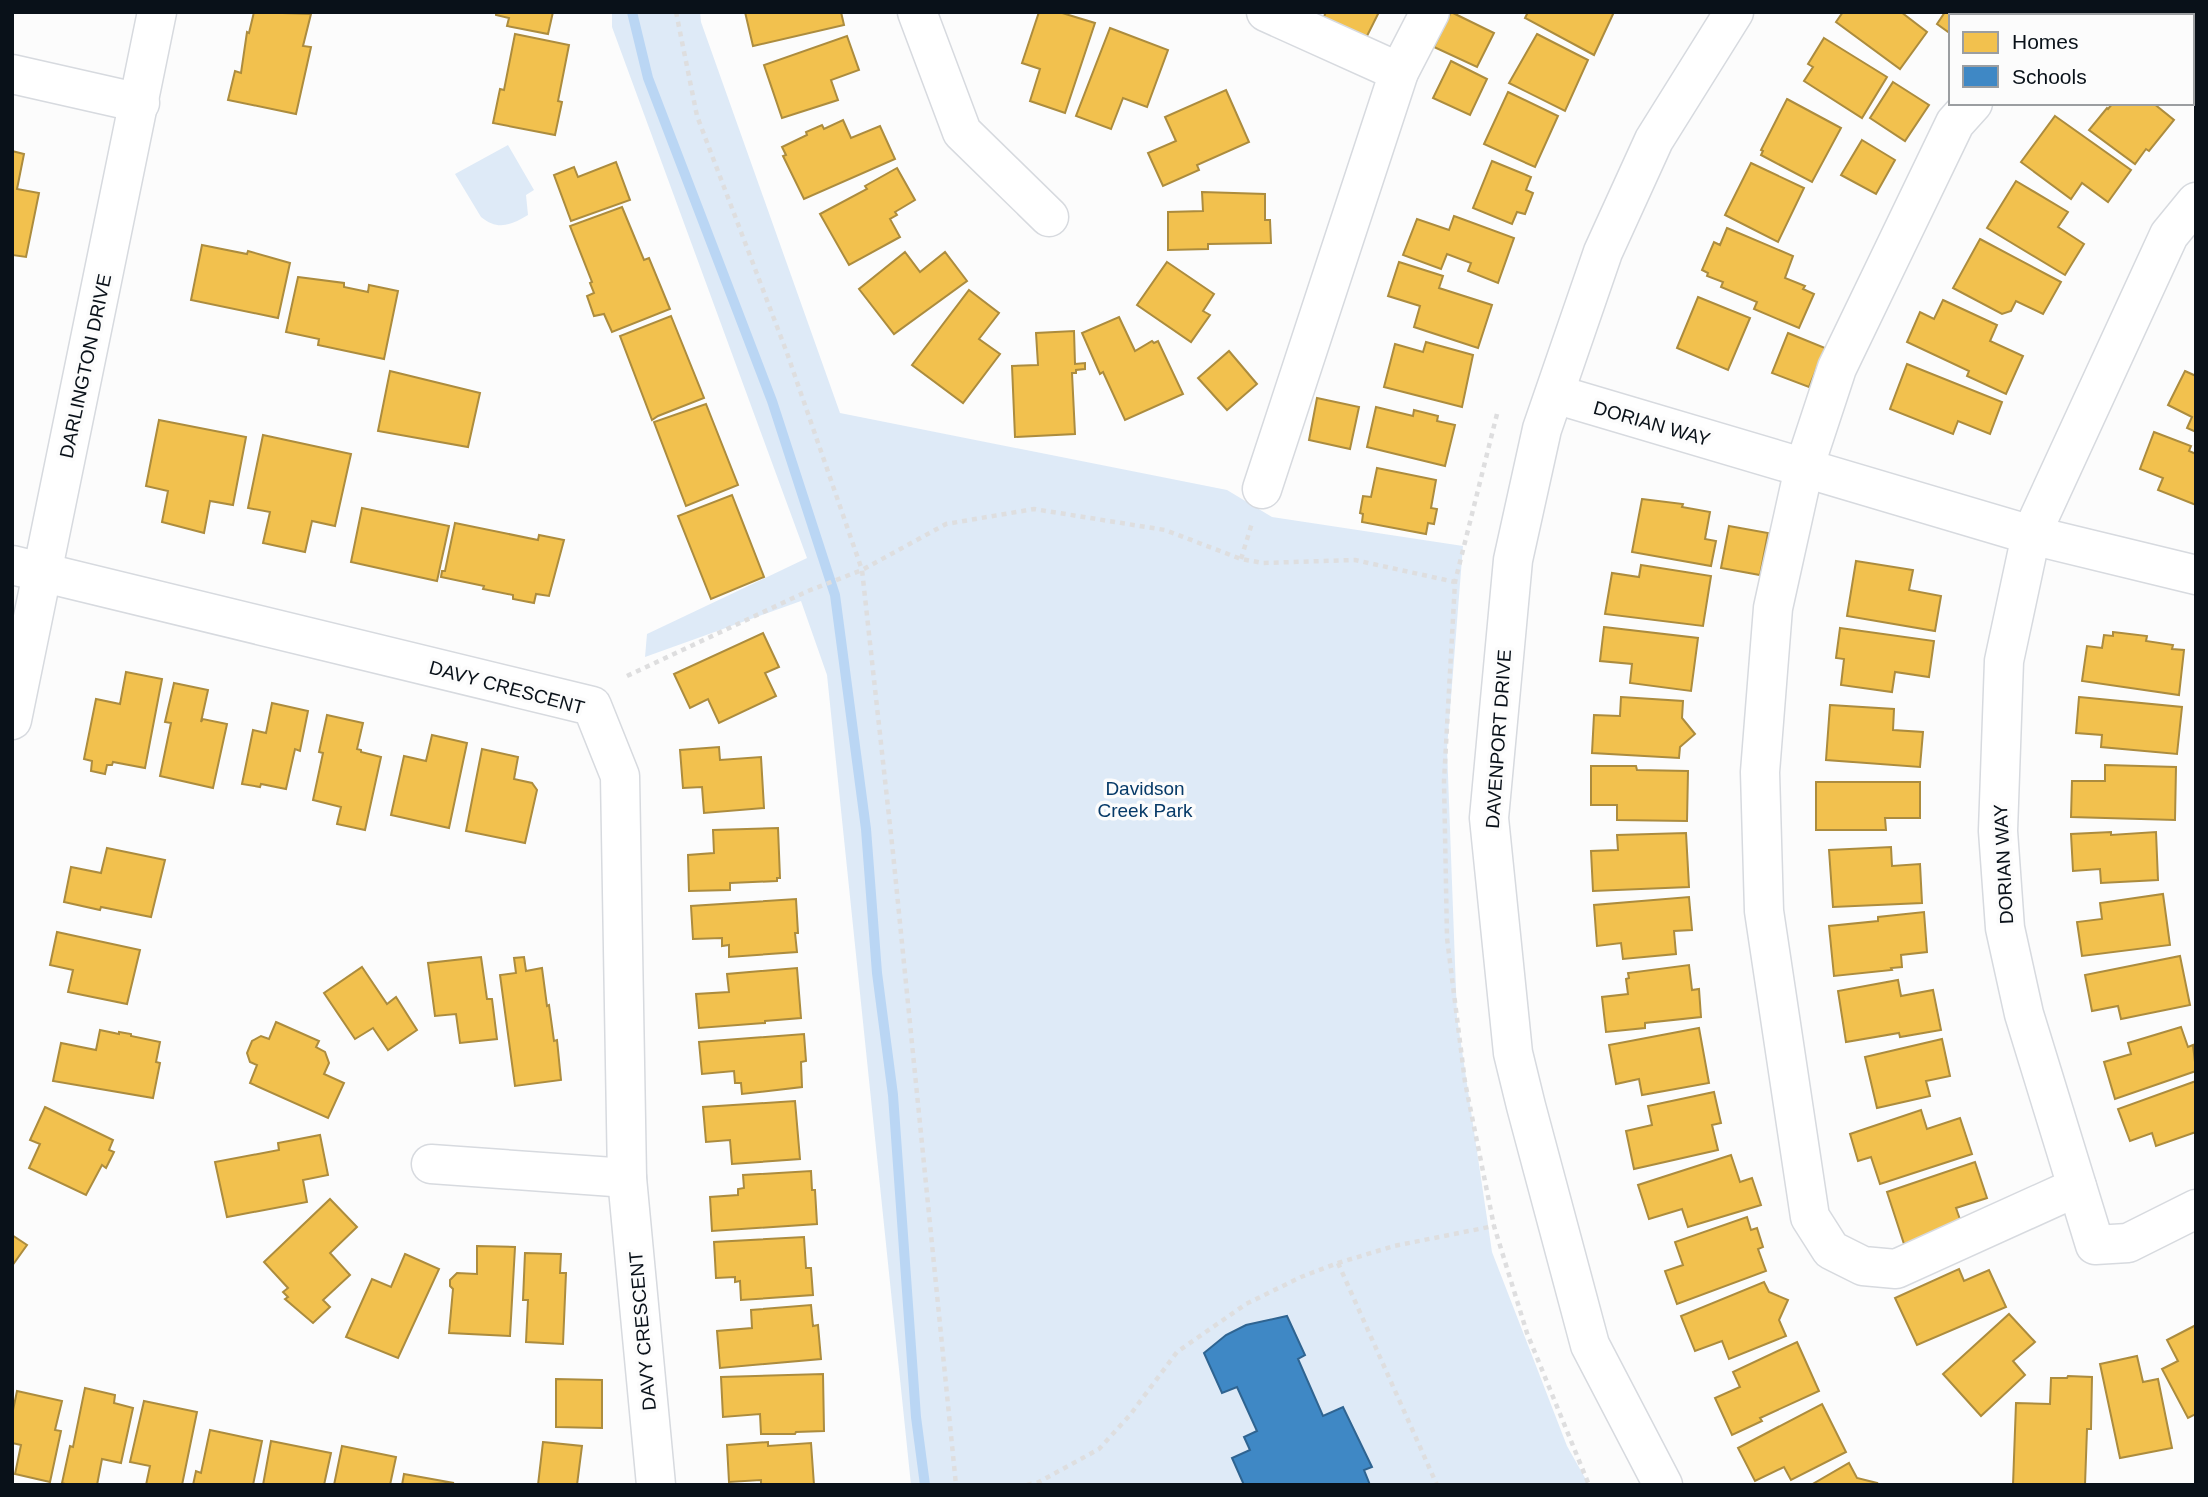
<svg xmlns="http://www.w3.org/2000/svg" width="2208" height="1497" font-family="Helvetica,sans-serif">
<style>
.green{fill:#deeaf7}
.homes{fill:#f2c14e;stroke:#ac8c3e;stroke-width:2}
.schools{fill:#3f88c5;stroke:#2f6491;stroke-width:2}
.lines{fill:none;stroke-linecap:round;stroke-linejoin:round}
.stream{stroke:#bad6f4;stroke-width:10}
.minor-casing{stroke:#d7dadf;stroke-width:41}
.path{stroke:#dededf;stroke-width:4.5;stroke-dasharray:5 5;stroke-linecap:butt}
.minor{stroke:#fff;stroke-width:38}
.labels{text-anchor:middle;stroke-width:7;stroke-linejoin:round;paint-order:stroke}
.street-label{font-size:19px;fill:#091119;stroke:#fcfcfc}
.park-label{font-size:19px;fill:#073a68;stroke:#fcfcfc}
</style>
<rect width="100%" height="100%" fill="#fcfcfc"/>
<g class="green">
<polygon points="612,12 700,12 701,22 840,413 1227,490 1272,517 1463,546 1447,748 1457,1017 1492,1252 1567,1446 1589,1485 911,1485 827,675 801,601 645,657 647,634 807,558 612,27"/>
<path d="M508 145 534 190 526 195 528 215C511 225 498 231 481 217L455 174Z"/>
</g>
<g class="homes">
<polygon points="254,12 311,14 303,46 311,47 296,114 228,100 235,71 241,73 247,32 249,33"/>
<polygon points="496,12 553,12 548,34 507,26 509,18 496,15"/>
<polygon points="745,12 841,12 844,25 753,46"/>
<polygon points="1039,12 1059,12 1095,23 1065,113 1030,101 1040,69 1022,63"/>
<polygon points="1326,12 1379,12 1363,44 1321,23"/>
<polygon points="1451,12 1494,33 1477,67 1434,47"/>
<polygon points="1528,12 1614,12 1594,55 1525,18"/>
<polygon points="1843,12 1901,12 1927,32 1900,69 1836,22"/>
<polygon points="1945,12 1992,12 1996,15 1951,16 1951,34 1937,24"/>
<polygon points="2180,12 2196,12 2196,28 2192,24 2192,16 2183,16"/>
<polygon points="1110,28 1168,50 1147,107 1123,98 1111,129 1076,116"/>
<polygon points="515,34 569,45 558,101 562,102 555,135 493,123 500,89 504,90"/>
<polygon points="1537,34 1588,60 1565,111 1509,83"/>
<polygon points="847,36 859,70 831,80 838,100 782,118 764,65"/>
<polygon points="1824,38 1887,77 1862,118 1804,81 1813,67 1808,64"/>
<polygon points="2192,51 2196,54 2196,95 2192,99"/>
<polygon points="1451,61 1487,79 1470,115 1433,98"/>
<polygon points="1893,82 1929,105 1905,141 1870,118"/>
<polygon points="1226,90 1249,142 1197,165 1199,170 1163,186 1148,153 1176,141 1165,117"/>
<polygon points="1508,92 1558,116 1535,167 1484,144"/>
<polygon points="1787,99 1841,128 1812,182 1761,155 1763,151 1761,150"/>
<polygon points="2113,103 2153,103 2174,120 2149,151 2146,149 2135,164 2089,130 2107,108 2108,109"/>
<polygon points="2055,116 2131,170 2108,202 2082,183 2071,199 2021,162"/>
<polygon points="843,120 851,138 880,126 895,159 804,199 783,156 786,155 782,147 807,135 806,132 822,125 824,129"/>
<polygon points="1862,140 1895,160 1876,194 1841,175"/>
<polygon points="12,151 24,154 17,189 39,193 26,257 12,255"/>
<polygon points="1492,161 1531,177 1526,190 1533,193 1525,214 1517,212 1512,224 1473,208"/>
<polygon points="616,162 630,200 571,221 554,175 574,167 578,177"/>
<polygon points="1751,163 1804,188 1778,242 1725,215"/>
<polygon points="897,168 915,200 895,212 897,215 890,219 900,237 849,265 820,214 867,189 865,186"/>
<polygon points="2016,181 2068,212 2058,227 2084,244 2065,275 1987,228"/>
<polygon points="1202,192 1265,194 1265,220 1270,220 1271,243 1208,244 1208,249 1168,250 1168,212 1203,211"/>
<polygon points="622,207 644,260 649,258 670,309 612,332 604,314 594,316 587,296 594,293 590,283 592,282 570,226"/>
<polygon points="1454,216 1514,238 1498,283 1468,271 1471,263 1447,254 1441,269 1403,255 1417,219 1449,230"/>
<polygon points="1727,228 1793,256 1785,278 1805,286 1803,289 1814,294 1799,328 1754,309 1757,302 1721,287 1723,282 1707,276 1708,273 1702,270 1714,242 1720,245"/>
<polygon points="1980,239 2061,282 2043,314 2016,301 2011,311 2002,314 1953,288"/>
<polygon points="202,245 247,254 248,251 290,263 278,318 191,300"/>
<polygon points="905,252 920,272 945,252 967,281 894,334 859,289"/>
<polygon points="1167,262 1214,294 1203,311 1210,315 1191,342 1137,305"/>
<polygon points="1399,262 1443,276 1439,288 1492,305 1478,348 1414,327 1420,306 1388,296"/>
<polygon points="298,277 344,283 344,287 368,292 369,285 398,291 384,359 318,345 319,339 286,332"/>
<polygon points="969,290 999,313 979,339 1000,354 963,403 912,365"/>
<polygon points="1698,297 1750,318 1728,370 1677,348"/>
<polygon points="1943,300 1997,325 1990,341 2023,356 2006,394 1967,376 1969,371 1907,342 1920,312 1934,319"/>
<polygon points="671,316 704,398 658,416 652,420 620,336"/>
<polygon points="1119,317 1135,351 1152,341 1154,343 1158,341 1183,394 1125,420 1103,372 1100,374 1082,333"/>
<polygon points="1074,331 1075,364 1085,363 1085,369 1076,370 1076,373 1072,373 1075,434 1015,437 1012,366 1038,365 1036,333"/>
<polygon points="1788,333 1825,348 1809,387 1772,373"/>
<polygon points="1426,342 1473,355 1462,407 1384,387 1395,344 1423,352"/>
<polygon points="1229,351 1257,384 1227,410 1198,378"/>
<polygon points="1907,364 2002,402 1990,434 1958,421 1953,434 1890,409"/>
<polygon points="390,371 480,393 468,447 378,431"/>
<polygon points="2185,371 2196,376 2196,432 2187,428 2192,417 2168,405"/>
<polygon points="1317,398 1359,407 1350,449 1309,440"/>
<polygon points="706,404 738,485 686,506 654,422"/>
<polygon points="1376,407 1413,416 1414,410 1438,416 1437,421 1455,425 1445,466 1367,447"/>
<polygon points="159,420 246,437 233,505 210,501 204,533 162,522 168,491 146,486"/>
<polygon points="2154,432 2191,446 2189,451 2196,454 2196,505 2158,490 2163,478 2140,469"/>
<polygon points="263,435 351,454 335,526 312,521 305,552 263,543 270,512 248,508"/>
<polygon points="1377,468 1436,480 1431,508 1437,509 1434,524 1428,523 1426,534 1362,522 1363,514 1360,513 1363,496 1371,497"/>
<polygon points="732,495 764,577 711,599 678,516"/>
<polygon points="1642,499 1683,504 1682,507 1710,512 1705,539 1716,541 1711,566 1632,552"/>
<polygon points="362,508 449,526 437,581 351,562"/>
<polygon points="455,523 538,540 539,535 564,540 549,596 536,594 534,603 513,599 513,595 483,589 484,586 441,577 442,571 445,571"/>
<polygon points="1729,526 1768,533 1760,575 1721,568"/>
<polygon points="1856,561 1913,570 1909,590 1941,596 1935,631 1847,616"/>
<polygon points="1641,565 1711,576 1703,626 1605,614 1612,573 1639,577"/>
<polygon points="1604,627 1698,638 1691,691 1630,683 1632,664 1600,661"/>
<polygon points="1840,628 1934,641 1929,677 1895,672 1892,692 1841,685 1844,659 1836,658"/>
<polygon points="2113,632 2147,636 2146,641 2173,645 2172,649 2184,650 2179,695 2082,681 2087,646 2102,648 2104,635 2113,636"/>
<polygon points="763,633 779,667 765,673 776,696 719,723 708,699 690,708 674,674"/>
<polygon points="126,672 162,679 145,768 113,762 112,765 107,765 105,774 91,771 92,761 84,759 96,699 120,704"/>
<polygon points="174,683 208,690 201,722 203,719 227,724 213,788 160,776 171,723 165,722"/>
<polygon points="1621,697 1683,701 1682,718 1695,734 1680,747 1679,758 1592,753 1594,715 1620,716"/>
<polygon points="2079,697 2182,707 2177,754 2101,747 2102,735 2076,733"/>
<polygon points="272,703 308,711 300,751 295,749 286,789 261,784 260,787 242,784 253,730 266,733"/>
<polygon points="1830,705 1894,709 1893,730 1923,732 1920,767 1826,760"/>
<polygon points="327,715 363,723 357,749 361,750 361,752 381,757 365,830 337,824 341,807 313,800 323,753 319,752"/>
<polygon points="432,735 467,743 449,828 391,815 404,756 426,761"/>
<polygon points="719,747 720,760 761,757 764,808 704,813 702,787 683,788 680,750"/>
<polygon points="482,749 518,757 514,779 532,783 537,790 525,843 466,831"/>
<polygon points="2105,765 2176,767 2175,820 2071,817 2072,781 2105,781"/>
<polygon points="1591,766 1636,766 1637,770 1688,771 1687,821 1617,820 1617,805 1591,805"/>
<polygon points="1816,782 1920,782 1920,818 1885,818 1886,830 1816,830"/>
<polygon points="778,828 780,878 777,878 777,881 730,883 730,890 689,891 688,855 714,853 713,830"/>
<polygon points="2111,832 2111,835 2156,832 2158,880 2101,883 2100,869 2073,871 2071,834"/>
<polygon points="1686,833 1689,887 1593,891 1591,851 1618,850 1617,835"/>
<polygon points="1891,847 1892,866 1920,864 1922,903 1833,907 1829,850"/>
<polygon points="107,848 165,860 151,917 101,907 100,910 64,902 71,867 101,873"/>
<polygon points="2163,894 2170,945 2082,956 2077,922 2102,919 2100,903"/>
<polygon points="1689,897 1692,930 1674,931 1676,954 1623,959 1621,943 1597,946 1594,905"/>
<polygon points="796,899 798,933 795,933 797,952 729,957 729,945 722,946 722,938 693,939 691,906"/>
<polygon points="1924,912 1927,952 1901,955 1902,967 1891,968 1892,970 1834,976 1829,926 1878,921 1878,917"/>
<polygon points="57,932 140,950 127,1004 68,992 73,970 50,965"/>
<polygon points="2180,956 2190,1005 2121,1019 2118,1006 2092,1011 2085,975"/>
<polygon points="481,957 487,999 492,999 497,1039 460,1043 456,1014 435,1016 428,963"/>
<polygon points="524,957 526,971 542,968 547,1006 549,1005 554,1041 557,1040 561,1080 515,1086 500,975 516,973 514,958"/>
<polygon points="1689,965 1692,990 1699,989 1701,1017 1645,1023 1645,1028 1606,1032 1602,997 1628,994 1626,979 1629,978 1628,973"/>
<polygon points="362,967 387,1004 396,997 417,1030 388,1050 373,1028 355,1039 324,993"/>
<polygon points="797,968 801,1018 765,1021 765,1023 699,1028 696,994 729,992 727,974"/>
<polygon points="1898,980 1901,996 1933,990 1941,1030 1900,1037 1899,1033 1846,1042 1838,991"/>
<polygon points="276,1022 319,1041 316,1047 325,1052 329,1063 324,1074 344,1083 328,1118 250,1083 257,1065 250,1062 247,1053 252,1041 261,1036 269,1039"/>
<polygon points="2181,1027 2188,1047 2193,1045 2196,1071 2115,1099 2104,1062 2131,1054 2128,1043"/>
<polygon points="1699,1028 1709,1083 1642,1095 1639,1079 1616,1084 1609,1045"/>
<polygon points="100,1030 119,1034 119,1032 131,1034 131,1036 160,1042 156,1062 160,1063 153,1098 53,1081 61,1043 96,1050"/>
<polygon points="804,1034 806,1061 801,1062 802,1087 742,1094 741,1083 735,1083 734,1071 702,1074 699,1042"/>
<polygon points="1942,1039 1950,1076 1926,1081 1930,1096 1877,1108 1865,1057"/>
<polygon points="2196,1081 2196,1132 2156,1146 2152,1133 2130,1141 2118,1109"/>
<polygon points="1714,1092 1721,1123 1712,1125 1718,1150 1634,1169 1626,1131 1652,1125 1648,1106"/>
<polygon points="795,1101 800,1159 732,1164 730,1140 706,1142 703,1107"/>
<polygon points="45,1107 113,1140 109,1150 114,1152 106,1168 102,1165 86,1195 29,1168 40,1144 30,1140"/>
<polygon points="1921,1110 1927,1129 1960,1118 1972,1154 1880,1184 1871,1157 1858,1161 1850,1134"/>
<polygon points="320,1135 328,1175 303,1180 307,1202 227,1217 215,1162 279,1150 278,1143"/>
<polygon points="1731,1155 1740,1182 1752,1178 1761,1205 1688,1227 1682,1209 1649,1219 1638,1185"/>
<polygon points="1975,1162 1987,1198 1956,1208 1962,1225 1904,1244 1887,1192"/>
<polygon points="811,1171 812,1190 815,1190 817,1224 712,1231 710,1197 738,1195 738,1189 744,1188 743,1175"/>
<polygon points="330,1199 357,1227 330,1253 350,1275 323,1300 330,1307 313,1323 285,1299 288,1297 283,1292 288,1288 264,1262"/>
<polygon points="1747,1217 1751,1230 1757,1228 1763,1247 1758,1249 1766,1271 1677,1304 1665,1271 1683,1265 1675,1242"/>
<polygon points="12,1235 27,1245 12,1266"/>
<polygon points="804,1237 806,1268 811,1268 813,1295 741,1300 740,1281 735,1282 735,1277 716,1278 714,1242"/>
<polygon points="477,1246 515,1247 510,1336 449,1333 453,1289 450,1286 450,1280 457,1273 477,1274"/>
<polygon points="525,1253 561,1254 560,1273 566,1273 563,1344 526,1342 528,1300 523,1300"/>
<polygon points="405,1254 439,1269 398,1358 346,1337 372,1279 391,1287"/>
<polygon points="1959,1269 1964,1281 1989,1270 2006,1307 1917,1345 1895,1298"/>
<polygon points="1764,1282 1769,1292 1788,1300 1779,1320 1786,1336 1729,1359 1722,1341 1695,1351 1681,1316"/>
<polygon points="811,1305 813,1326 818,1325 821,1359 720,1368 717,1331 752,1328 751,1310"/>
<polygon points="2009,1314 2035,1342 2013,1361 2025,1375 1981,1416 1943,1374"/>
<polygon points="2196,1325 2196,1414 2188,1418 2162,1369 2178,1361 2167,1340"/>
<polygon points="1797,1342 1819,1391 1760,1418 1762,1421 1732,1435 1715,1398 1740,1387 1733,1372"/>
<polygon points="2137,1356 2143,1382 2158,1379 2172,1448 2120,1458 2100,1364"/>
<polygon points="823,1374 824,1431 796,1432 795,1434 761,1434 760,1414 723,1417 721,1377"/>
<polygon points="2068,1376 2092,1377 2091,1429 2087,1429 2085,1485 2013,1485 2016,1403 2050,1404 2051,1378 2067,1378"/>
<polygon points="556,1379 602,1380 602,1428 556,1427"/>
<polygon points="85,1388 115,1395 114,1403 133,1408 121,1463 102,1459 97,1485 68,1485 62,1483 70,1446 73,1447"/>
<polygon points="17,1391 62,1401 55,1430 61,1431 50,1482 15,1474 21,1445 12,1443 12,1415"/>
<polygon points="144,1401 197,1412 182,1485 146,1485 150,1466 130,1462"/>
<polygon points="1822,1404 1846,1452 1791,1480 1784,1467 1755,1481 1738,1448"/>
<polygon points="210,1430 262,1441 253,1485 193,1485 196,1471 201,1473"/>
<polygon points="271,1441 331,1453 324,1485 263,1485"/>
<polygon points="543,1442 582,1446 577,1485 538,1485"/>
<polygon points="768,1442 768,1446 811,1443 814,1485 761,1485 761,1480 729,1482 727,1445"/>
<polygon points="342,1446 396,1457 390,1485 334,1485"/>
<polygon points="1849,1463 1857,1478 1877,1483 1876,1485 1811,1485"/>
<polygon points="404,1474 454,1483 402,1485"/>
</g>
<polygon class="schools" points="1287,1316 1305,1355 1298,1359 1323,1416 1343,1407 1372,1467 1364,1470 1370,1485 1244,1485 1232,1458 1250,1450 1244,1437 1257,1431 1237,1387 1222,1393 1204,1353 1226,1335 1246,1325"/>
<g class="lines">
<polyline class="stream" points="632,12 648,78 772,401 835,595 866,829 877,973 893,1095 916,1417 925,1485"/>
<defs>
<g id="minor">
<polyline points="917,12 962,132 1049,217"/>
<polyline points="1266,12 1399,72"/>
<polyline points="2053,16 2056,12"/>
<polyline points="12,74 140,103"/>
<polyline points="1973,103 1955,123 1837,368 1804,468 1773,608 1760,772 1764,911 1810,1217 1831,1250 1863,1266 1896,1269 2077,1187"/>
<polyline points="2196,202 2169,235 2031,535 2004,661 1998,831 2005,928 2024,1014 2095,1245 2128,1243 2196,1209"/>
<polyline points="1555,394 2031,535 2196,575"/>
<polyline points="1262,489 1399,72 1430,12"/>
<polyline points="12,565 592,706 620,776 627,1178 656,1485"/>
<polyline points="12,720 157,12"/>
<polyline points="431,1164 627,1178"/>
<polyline points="1663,1485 1590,1345 1526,1106 1513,1053 1489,818 1513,560 1542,429 1603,252 1654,140 1734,12"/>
</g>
</defs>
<use href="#minor" class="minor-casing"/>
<g class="path">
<polyline points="676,12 697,116 787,353 862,570 893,853 956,1485"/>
<polyline points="1497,414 1455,582 1444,781 1447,938 1465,1082 1494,1226 1527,1333 1589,1485"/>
<polyline points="1241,559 1252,523"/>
<polyline points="627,676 808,591 862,570 946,524 1034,509 1165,530 1241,559 1263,563 1355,560 1455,582"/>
<polyline points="1338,1263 1437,1485"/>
<polyline points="1027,1485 1039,1482 1099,1449 1130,1415 1177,1352 1246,1304 1301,1277 1338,1263 1394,1246 1494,1226"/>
</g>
<use href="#minor" class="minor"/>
</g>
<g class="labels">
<g class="street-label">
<text transform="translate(85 366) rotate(-78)" y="7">DARLINGTON DRIVE</text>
<text transform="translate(1652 423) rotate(16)" y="7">DORIAN WAY</text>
<text transform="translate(507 687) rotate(15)" y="7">DAVY CRESCENT</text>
<text transform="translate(1498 739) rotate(-86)" y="7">DAVENPORT DRIVE</text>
<text transform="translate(2003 864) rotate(-93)" y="7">DORIAN WAY</text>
<text transform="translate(642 1331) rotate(-95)" y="7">DAVY CRESCENT</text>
</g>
<g class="park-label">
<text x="1145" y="795">Davidson<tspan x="1145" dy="22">Creek Park</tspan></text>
</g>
</g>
<rect width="2208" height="1497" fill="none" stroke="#091119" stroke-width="28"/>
<rect x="1949" y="14" width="245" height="91" fill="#fcfcfc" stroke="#9b9ea1" stroke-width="2"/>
<rect x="1963" y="32" width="35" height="21" fill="#f2c14e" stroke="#9b9ea1" stroke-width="2"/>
<text x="2012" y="49" font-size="21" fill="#091119">Homes</text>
<rect x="1963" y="66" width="35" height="21" fill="#3f88c5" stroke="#9b9ea1" stroke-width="2"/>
<text x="2012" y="84" font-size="21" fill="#091119">Schools</text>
</svg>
